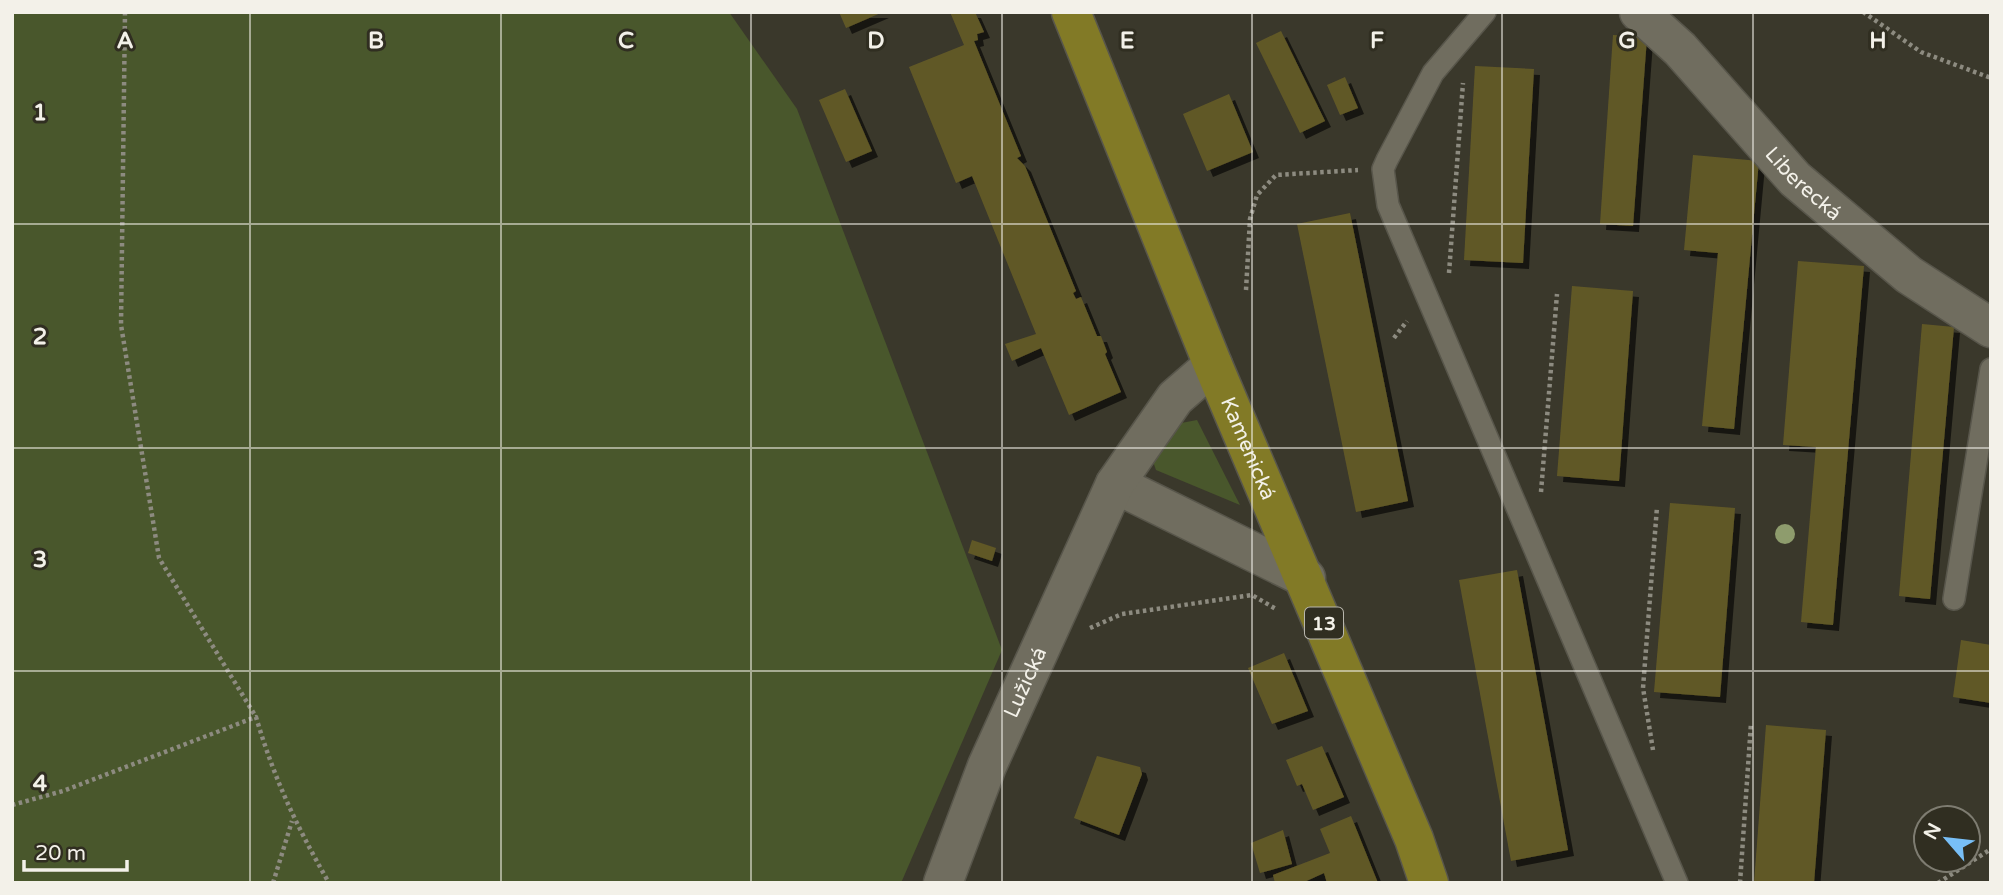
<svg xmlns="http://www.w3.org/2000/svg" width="2003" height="895" font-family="'Varela Round',sans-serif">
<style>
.green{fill:#49572c}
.building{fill:#615826;filter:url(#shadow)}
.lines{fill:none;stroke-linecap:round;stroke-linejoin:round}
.lane-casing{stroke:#58564b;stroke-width:24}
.street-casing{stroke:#58564b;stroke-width:41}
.primary-casing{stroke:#58564b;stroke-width:41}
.path{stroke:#8d8b80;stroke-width:4.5;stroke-dasharray:3.5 3.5;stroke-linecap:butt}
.lane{stroke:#706d5f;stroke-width:21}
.street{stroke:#706d5f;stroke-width:38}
.primary{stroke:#827a26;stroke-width:38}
.tree{fill:#8e9c6d}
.grid{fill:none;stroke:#f3f1e9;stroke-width:2;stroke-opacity:0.55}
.labels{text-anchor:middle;stroke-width:6;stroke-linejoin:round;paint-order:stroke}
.shield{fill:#302e21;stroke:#b8b6ad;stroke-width:2}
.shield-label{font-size:19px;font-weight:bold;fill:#f3f1e9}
.street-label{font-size:21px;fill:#f3f1e9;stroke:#302e21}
.grid-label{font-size:23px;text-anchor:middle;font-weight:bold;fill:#f3f1e9;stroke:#302e21;stroke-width:6;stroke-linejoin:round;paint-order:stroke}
</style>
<defs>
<filter id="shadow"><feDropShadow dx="6" dy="6" stdDeviation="0" flood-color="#0009"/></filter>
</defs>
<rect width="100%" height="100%" fill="#3a382b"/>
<g class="green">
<polygon points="12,12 729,12 797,109 1002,650 901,883 12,883"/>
<polygon points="1197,420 1240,505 1156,470 1149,450 1176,424"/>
</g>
<g class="building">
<polygon points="839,12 883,12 846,28"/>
<polygon points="950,12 975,12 984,32 977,34 978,40 974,41 1021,156 1017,158 1025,166 1076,291 1073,293 1076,299 1081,297 1097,336 1101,336 1107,352 1105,354 1121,392 1069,415 1041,348 1012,361 1005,344 1036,334 972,176 956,183 909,67 964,45"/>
<polygon points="1281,31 1325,121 1300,133 1256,43"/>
<polygon points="1613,35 1647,37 1633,226 1600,224"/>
<polygon points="1475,66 1534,69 1523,263 1464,260"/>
<polygon points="1345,77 1358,108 1340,115 1327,85"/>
<polygon points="845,89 872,151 846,162 819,100"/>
<polygon points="1229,94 1253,152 1207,171 1183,114"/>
<polygon points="1693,155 1759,161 1734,429 1702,426 1718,253 1684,250"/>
<polygon points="1350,213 1408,501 1356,512 1297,224"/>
<polygon points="1798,261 1864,266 1833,625 1801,622 1816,447 1783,445"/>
<polygon points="1572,286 1633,291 1619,481 1557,476"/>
<polygon points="1922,324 1954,327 1930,599 1899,596"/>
<polygon points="1670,503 1735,508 1720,697 1654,692"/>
<polygon points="972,540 996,548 992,561 968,553"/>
<polygon points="1517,570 1568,850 1511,861 1459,580"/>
<polygon points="1961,640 1991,645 1991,703 1953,697"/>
<polygon points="1284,653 1308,711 1272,724 1248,668"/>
<polygon points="1766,725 1826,730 1814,883 1754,883"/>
<polygon points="1322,746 1344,797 1313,810 1302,784 1297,786 1286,760"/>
<polygon points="1097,756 1140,767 1142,774 1119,835 1074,818"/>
<polygon points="1351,816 1378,883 1327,883 1324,873 1302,883 1275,883 1273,875 1330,853 1320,829"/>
<polygon points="1283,830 1292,864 1260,873 1251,843"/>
</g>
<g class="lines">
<defs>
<g id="lane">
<polyline points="1485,12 1433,73 1387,160 1383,169 1388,205 1677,883"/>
<polyline points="1954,599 1991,369"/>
</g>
<g id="street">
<path id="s1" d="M1639 12 1680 49 1795 179 1909 275 1991 328"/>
<polyline points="1115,484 1306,578"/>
<path id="s2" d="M943 883 987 766 1115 484 1175 398 1213 365"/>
</g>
<g id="primary">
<path id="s3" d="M1071 12 1213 365 1414 839 1429 883"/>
</g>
</defs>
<use href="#lane" class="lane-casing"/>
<use href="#street" class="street-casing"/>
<use href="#primary" class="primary-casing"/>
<g class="path">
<polyline points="125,12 121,325 159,558 256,717"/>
<polyline points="1863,12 1921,52 1991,78"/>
<polyline points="1449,273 1463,83"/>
<polyline points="1246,290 1250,219 1257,195 1276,175 1358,170"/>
<polyline points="1394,338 1407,321"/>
<polyline points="1541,492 1557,294"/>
<polyline points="1090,628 1122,614 1252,595 1276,609"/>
<polyline points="1653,750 1643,688 1657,507"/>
<path d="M12 805 63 791 256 717C275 781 296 825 329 883"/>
<polyline points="273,883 292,821"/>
<polyline points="1740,883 1751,723"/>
<polyline points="1938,883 1991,849"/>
</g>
<use href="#lane" class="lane"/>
<use href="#street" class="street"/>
<use href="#primary" class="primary"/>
</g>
<circle class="tree" cx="1785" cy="534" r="10"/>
<path class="grid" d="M250 12V883M501 12V883M751 12V883M1002 12V883M1252 12V883M1502 12V883M1753 12V883M12 224H1991M12 448H1991M12 671H1991"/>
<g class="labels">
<rect class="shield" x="1305" y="607.5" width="38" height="31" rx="5"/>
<g class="shield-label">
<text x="1324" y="630">13</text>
</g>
<g class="street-label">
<text dy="7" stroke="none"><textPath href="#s1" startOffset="238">Liberecká</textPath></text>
<text dy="7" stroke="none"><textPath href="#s3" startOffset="471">Kamenická</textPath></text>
<text dy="7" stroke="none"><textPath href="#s2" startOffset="217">Lužická</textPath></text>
</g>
</g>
<g class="grid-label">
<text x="125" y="48">A</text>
<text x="376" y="48">B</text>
<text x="626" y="48">C</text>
<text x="876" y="48">D</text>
<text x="1127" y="48">E</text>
<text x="1377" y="48">F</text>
<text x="1627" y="48">G</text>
<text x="1878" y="48">H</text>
<text x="40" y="120">1</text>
<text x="40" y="344">2</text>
<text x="40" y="567">3</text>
<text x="40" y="791">4</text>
</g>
<rect width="2003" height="895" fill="none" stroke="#f3f1e9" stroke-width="28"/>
<g transform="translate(1947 839) rotate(298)"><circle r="33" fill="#302e21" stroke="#7e7c71" stroke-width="2"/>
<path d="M0-5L12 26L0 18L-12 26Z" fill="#78bff7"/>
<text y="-10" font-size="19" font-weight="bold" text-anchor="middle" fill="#f3f1e9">N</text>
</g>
<path d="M24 860v10h103v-10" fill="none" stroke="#f3f1e9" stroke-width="3.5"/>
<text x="35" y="860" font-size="21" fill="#f3f1e9" stroke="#302e21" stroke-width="5" paint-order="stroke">20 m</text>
</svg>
